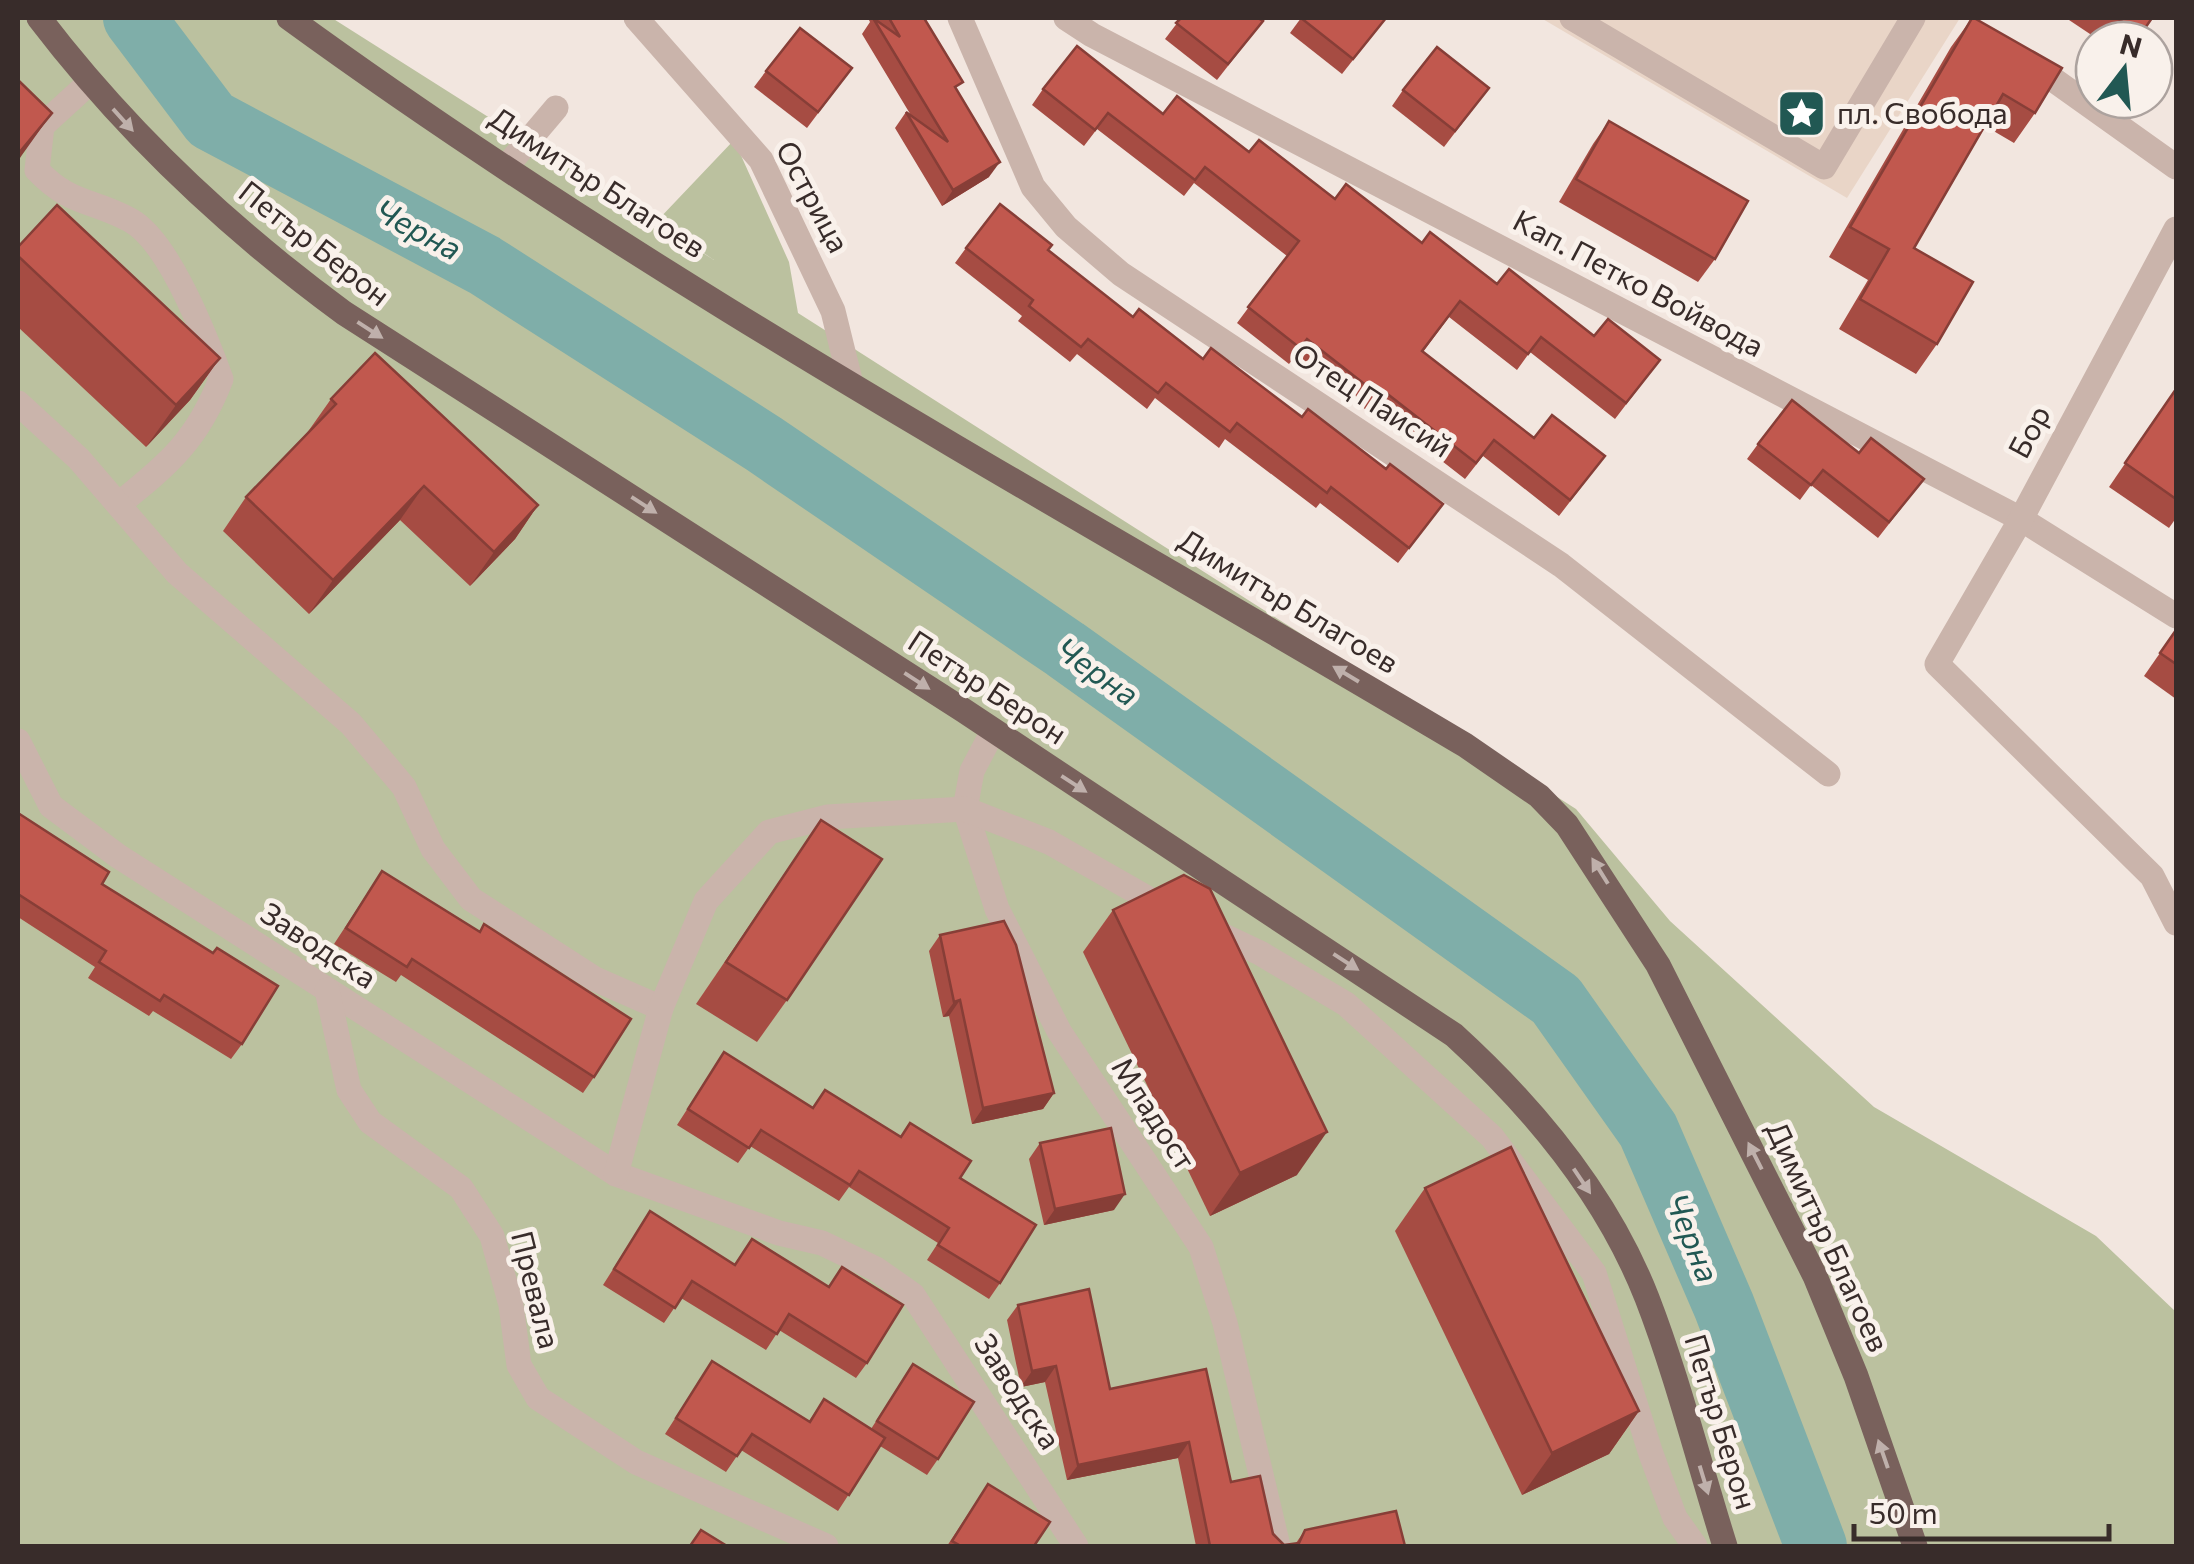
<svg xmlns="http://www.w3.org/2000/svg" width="2194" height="1564" font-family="Commissioner,sans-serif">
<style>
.green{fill:#bbc19f}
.plaza{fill:#e9d5c7}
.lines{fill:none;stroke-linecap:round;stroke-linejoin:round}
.river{stroke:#7faea9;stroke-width:62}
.minor{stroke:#cab4ab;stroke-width:25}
.major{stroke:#79615c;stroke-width:25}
.wall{fill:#a64c43}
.shaded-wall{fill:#873e37}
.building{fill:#c1584e;stroke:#873e37;stroke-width:2.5}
.oneway{fill:#bfb0ab}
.labels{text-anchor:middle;stroke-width:10;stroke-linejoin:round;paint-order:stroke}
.poi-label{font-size:30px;fill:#382c2a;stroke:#f9f1eb;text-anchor:start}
.street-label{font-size:30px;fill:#382c2a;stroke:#f9f1eb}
.water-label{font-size:32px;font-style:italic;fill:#215853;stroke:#f9f1eb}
</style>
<rect width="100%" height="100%" fill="#f2e6df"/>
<polygon class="green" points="18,18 332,18 714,260 657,221 734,140 789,262 798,313 1576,809 1670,921 1874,1107 2096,1236 2176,1312 2176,1546 18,1546"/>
<polygon class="plaza" points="1541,18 1960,18 1847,198"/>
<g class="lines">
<polyline class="river" points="134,18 211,120 484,265 764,444 1065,649 1556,1000 1648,1130 1724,1306 1816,1546"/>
<g class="minor">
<polyline points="636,18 761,160 833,311 851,384"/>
<polyline points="960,18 1033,187 1066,227 1121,274 1561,565 1828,774"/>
<polyline points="1066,18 1092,35 2021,519 2176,616"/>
<polyline points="1572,18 1824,167 1913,18"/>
<polyline points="2030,63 2176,167"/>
<path d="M89 83 42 126 37 170C70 205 91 199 130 220 169 241 206 338 221 379 198 439 169 464 120 503"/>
<polyline points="507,166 556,108"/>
<polyline points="2176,229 2021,519 1937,664 2152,876 2176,923"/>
<polyline points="18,403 79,459 177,573 351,724 404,787 433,849 471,899 595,979 661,1008"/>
<polyline points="993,731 972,771 965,809 997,909 1059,1031 1201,1247 1225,1323 1278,1546"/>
<polyline points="18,741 51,806 118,856 616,1174 779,1233 822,1243 876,1269 913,1295 1076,1546"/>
<polyline points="1207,928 1260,953 1346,1004 1492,1137 1594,1273 1651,1454 1675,1518 1695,1546"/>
<polyline points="327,990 349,1090 370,1122 461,1188 492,1236 511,1305 519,1365 538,1398 636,1462 826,1546"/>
<polyline points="616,1174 661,1008 706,901 769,832 827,817 965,809 1049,842 1170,911"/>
</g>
<g class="major">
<path d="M39 18C126 132 228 228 344 313L963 710 1454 1035C1534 1108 1607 1196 1647 1298 1678 1378 1699 1464 1725 1546"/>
<path d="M289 18C661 289 1070 510 1465 745L1539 796 1567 825 1658 965 1815 1276 1856 1376 1915 1546"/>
</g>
</g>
<g class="wall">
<polygon points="868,18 924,18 957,91 989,177 942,206 895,128 906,112 912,117 862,34 870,22"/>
<polygon points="1181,18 1263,21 1217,80 1165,39"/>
<polygon points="1301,18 1386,18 1342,74 1290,33"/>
<polygon points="1972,18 2035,113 2014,143 1985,126 1914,248 1937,344 1916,374 1839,329 1868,280 1829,257 1951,47"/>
<polygon points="2066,18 2152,18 2137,40 2099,40"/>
<polygon points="852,68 807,128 754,87 766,71"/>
<polygon points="1489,88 1444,147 1392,106 1403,90"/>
<polygon points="1043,89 1163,114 1249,152 1594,336 1660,360 1615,419 1530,352 1517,370 1449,317 1423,352 1534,438 1605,456 1559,516 1483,456 1465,479 1374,408 1370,413 1296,355 1289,364 1237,323 1287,256 1194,183 1184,196 1097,129 1084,146 1032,105"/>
<polygon points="1609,121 1715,259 1698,282 1559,202 1593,144"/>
<polygon points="18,247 220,358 190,400 146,447 18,327"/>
<polygon points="966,248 1048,250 1133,317 1443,504 1398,563 1320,503 1316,508 1225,439 1219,448 1155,398 1147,409 1077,354 1070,362 1018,321 1022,316 955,263"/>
<polygon points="2176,389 2176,518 2169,528 2109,487"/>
<polygon points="331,399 538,505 515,539 470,586 400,520 309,614 223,531 246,497 307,433"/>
<polygon points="1758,444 1859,453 1924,479 1878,538 1811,485 1800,500 1747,459"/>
<polygon points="2176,630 2176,699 2144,676"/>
<polygon points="18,813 102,884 242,1044 231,1059 153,1011 149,1016 88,978 95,967 18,917"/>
<polygon points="821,820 787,1000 757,1042 696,1004"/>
<polygon points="382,871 594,1077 583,1093 401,975 396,982 334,944"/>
<polygon points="1113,910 1297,1175 1210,1216 1083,952"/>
<polygon points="940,935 1054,1093 1043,1109 972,1124 949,1016 943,1017 929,951"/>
<polygon points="724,1052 813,1108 825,1090 960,1178 1000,1283 989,1299 927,1260 938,1243 849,1187 839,1201 750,1146 738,1163 677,1125"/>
<polygon points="1040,1143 1114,1210 1044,1225 1029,1159"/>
<polygon points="1425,1188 1639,1411 1609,1454 1522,1495 1395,1231"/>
<polygon points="650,1211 734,1265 752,1239 828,1287 842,1267 867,1363 856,1378 779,1330 766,1350 681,1298 664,1323 603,1285"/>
<polygon points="1018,1305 1110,1389 1206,1369 1231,1482 1284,1545 1296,1543 1305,1530 1405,1546 1196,1546 1178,1458 1067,1480 1045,1382 1021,1387 1007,1320"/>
<polygon points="712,1361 809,1421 824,1399 871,1429 913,1364 938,1459 927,1475 880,1446 838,1511 741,1450 726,1472 665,1434"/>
<polygon points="988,1484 1034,1546 947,1546"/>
</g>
<g class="shaded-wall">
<polygon points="52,113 22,155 18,161 18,154"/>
<polygon points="1000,162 989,177 942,206 953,190"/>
<polygon points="220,358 190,400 146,447 176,405"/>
<polygon points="424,486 400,520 309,614 333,580"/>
<polygon points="538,505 515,539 470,586 494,552"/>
<polygon points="960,1000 949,1016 943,1017 954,1002"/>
<polygon points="1054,1093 1043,1109 972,1124 983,1108"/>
<polygon points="1327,1132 1297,1175 1210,1216 1240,1173"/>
<polygon points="1125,1194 1114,1210 1044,1225 1055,1209"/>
<polygon points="1056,1366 1045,1382 1021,1387 1032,1371"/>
<polygon points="1639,1411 1609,1454 1522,1495 1552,1453"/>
<polygon points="1189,1442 1178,1458 1067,1480 1078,1465"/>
</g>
<g class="building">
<polygon points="873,18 900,37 889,18 924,18 963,82 955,87 1000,162 953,190 906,112 948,142"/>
<polygon points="1181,18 1258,18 1263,21 1228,64 1176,23"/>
<polygon points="1301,18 1386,18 1353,59"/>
<polygon points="1972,18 1974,18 2062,68 2035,113 2003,94 1914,248 1973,282 1937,344 1860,299 1889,249 1850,227"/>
<polygon points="2117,18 2152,18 2141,34"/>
<polygon points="800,28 852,68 818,112 766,71"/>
<polygon points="1077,46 1163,114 1177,96 1249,152 1259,140 1335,199 1346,184 1422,243 1430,232 1497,284 1509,269 1594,336 1608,319 1660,360 1626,403 1541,337 1528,354 1460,301 1422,351 1534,438 1552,415 1605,456 1570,500 1494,440 1476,463 1385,392 1381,397 1307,339 1300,348 1248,307 1299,241 1205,167 1195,180 1108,113 1095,130 1043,89"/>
<polygon points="1437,47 1489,88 1455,131 1403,90"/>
<polygon points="18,80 52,113 18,154"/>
<polygon points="1609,121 1748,201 1715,259 1576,179"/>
<polygon points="1000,204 1052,245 1048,250 1133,317 1139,309 1203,359 1211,348 1302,417 1308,409 1386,469 1390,464 1443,504 1409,548 1331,487 1327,493 1237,423 1230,432 1166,383 1158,393 1088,339 1081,347 1029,306 1033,300 966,248"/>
<polygon points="57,205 220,358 176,405 18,256 18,247"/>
<polygon points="375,353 538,505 494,552 424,486 333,580 246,497 336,404 331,399"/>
<polygon points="2176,389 2176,499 2125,463"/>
<polygon points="1792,400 1859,453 1871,438 1924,479 1889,522 1823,470 1811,485 1758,444"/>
<polygon points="2176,630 2176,664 2160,653"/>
<polygon points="18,813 109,872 102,884 213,953 217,948 278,986 242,1044 164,995 160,1001 99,962 106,951 18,894"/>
<polygon points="821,820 882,859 787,1000 726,962"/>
<polygon points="382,871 480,932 484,924 631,1019 594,1077 412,959 407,967 346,928"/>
<polygon points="1184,875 1210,889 1327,1132 1240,1173 1113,910"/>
<polygon points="1004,921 1016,945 1054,1093 983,1108 960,1000 954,1002 940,935"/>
<polygon points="724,1052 813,1108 825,1090 901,1137 910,1123 971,1161 960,1178 1036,1225 1000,1283 938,1245 949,1228 859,1171 850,1185 761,1130 749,1148 688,1109"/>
<polygon points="1111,1128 1125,1194 1055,1209 1040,1143"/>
<polygon points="1511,1147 1639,1411 1552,1453 1425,1188"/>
<polygon points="650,1211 735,1265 752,1239 829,1287 842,1267 903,1305 867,1363 789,1314 777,1334 692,1281 675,1308 614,1269"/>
<polygon points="1089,1289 1110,1389 1206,1369 1231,1482 1260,1476 1273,1534 1284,1545 1299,1543 1305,1530 1396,1511 1405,1546 1210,1546 1189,1442 1078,1465 1056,1366 1032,1371 1018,1305"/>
<polygon points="712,1361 810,1422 824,1399 885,1438 849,1495 752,1434 737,1456 676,1418"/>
<polygon points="913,1364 974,1402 938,1459 877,1421"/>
<polygon points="988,1484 1050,1522 1034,1546 961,1546 952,1541"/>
<polygon points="701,1530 727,1546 690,1546"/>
</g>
<defs><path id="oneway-solid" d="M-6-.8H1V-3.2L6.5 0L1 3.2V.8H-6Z" transform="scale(2.5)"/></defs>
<g class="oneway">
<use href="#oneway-solid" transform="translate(123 120) rotate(48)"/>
<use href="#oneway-solid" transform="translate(370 330) rotate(33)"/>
<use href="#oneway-solid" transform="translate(644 505) rotate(33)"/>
<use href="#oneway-solid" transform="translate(1346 674) rotate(-149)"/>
<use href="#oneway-solid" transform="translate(917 681) rotate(33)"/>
<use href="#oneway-solid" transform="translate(1074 784) rotate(33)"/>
<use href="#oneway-solid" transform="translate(1600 871) rotate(-122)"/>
<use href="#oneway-solid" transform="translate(1346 962) rotate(33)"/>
<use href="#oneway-solid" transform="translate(1755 1156) rotate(-117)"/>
<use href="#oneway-solid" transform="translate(1582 1181) rotate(56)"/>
<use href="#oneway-solid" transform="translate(1883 1454) rotate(-109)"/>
<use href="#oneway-solid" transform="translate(1704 1480) rotate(73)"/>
</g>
<defs>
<symbol id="sight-square" viewBox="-11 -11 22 22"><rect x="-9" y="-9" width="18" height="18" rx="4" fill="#215853" stroke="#f9f1eb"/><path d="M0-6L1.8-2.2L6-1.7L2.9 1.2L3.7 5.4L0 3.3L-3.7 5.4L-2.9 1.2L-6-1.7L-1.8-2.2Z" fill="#fff"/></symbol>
</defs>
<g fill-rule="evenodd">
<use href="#sight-square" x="1774" y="86" width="55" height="55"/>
</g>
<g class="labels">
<g class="poi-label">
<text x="1837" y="124">пл. Свобода</text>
</g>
<g class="street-label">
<text transform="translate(597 183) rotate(33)" y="10">Димитър Благоев</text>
<text transform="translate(812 197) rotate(62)" y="10">Острица</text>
<text transform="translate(314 244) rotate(38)" y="10">Петър Берон</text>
<text transform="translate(1638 284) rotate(28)" y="10">Кап. Петко Войвода</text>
<text transform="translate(1372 401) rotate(33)" y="10">Отец Паисий</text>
<text transform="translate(2030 432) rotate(-62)" y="10">Бор</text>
<text transform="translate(1288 602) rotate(31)" y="10">Димитър Благоев</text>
<text transform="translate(987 688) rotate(33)" y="10">Петър Берон</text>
<text transform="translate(318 946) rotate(33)" y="10">Заводска</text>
<text transform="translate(1153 1114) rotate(57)" y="10">Младост</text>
<text transform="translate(1827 1237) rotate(65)" y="10">Димитър Благоев</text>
<text transform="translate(535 1290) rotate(76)" y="10">Превала</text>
<text transform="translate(1017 1392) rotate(57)" y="10">Заводска</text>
<text transform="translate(1720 1422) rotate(73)" y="10">Петър Берон</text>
</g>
<g class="water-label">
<text transform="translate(418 230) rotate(28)" y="11">Черна</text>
<text transform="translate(1097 672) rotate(35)" y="11">Черна</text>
<text transform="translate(1692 1238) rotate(68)" y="11">Черна</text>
</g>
</g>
<rect width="2194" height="1564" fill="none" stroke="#382c2a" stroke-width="40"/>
<g transform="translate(2124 70) rotate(16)"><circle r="48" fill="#f9f1eb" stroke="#aca29e" stroke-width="2.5"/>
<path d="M0-8L18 38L0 25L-18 38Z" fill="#215853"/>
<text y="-15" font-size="28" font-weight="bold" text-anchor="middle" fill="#382c2a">N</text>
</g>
<path d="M1854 1524v15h255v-15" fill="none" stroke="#382c2a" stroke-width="5"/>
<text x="1869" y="1524" font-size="30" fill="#382c2a" stroke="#f9f1eb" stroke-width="8" paint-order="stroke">50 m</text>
</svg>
